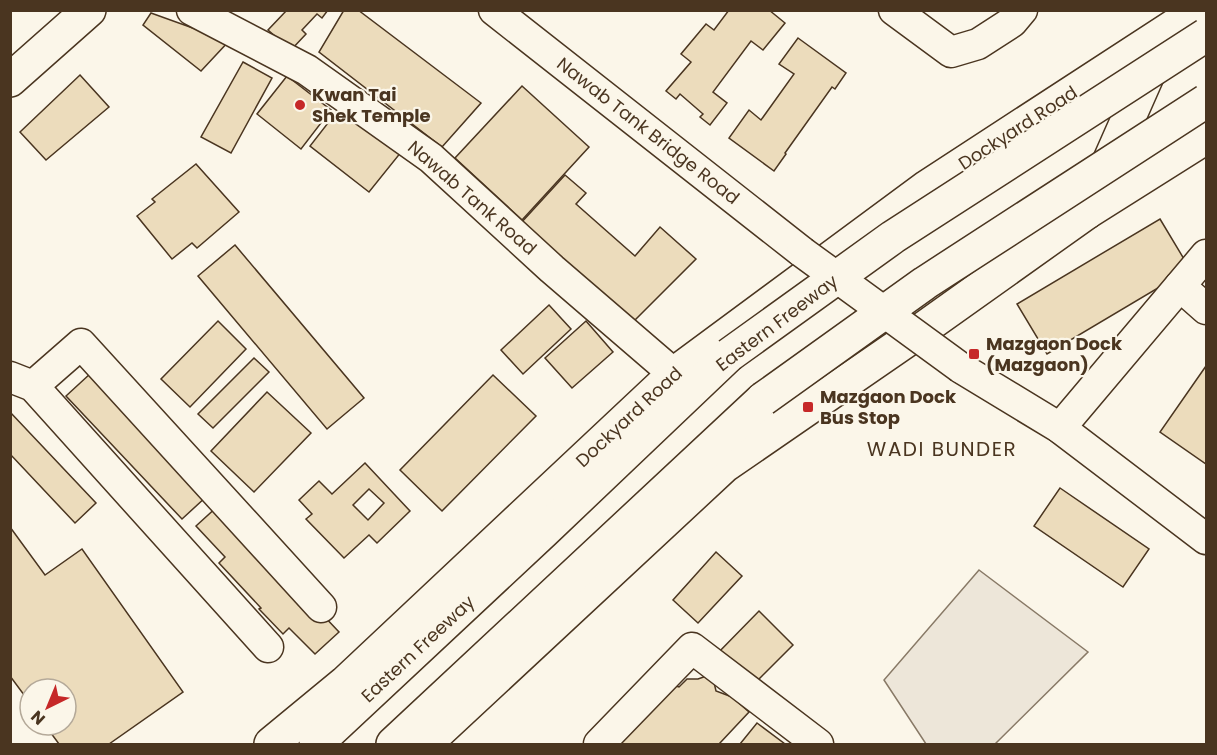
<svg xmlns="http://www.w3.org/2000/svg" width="1217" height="755" font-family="Poppins,sans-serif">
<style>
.green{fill:#ede6d9;stroke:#887966;stroke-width:1.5}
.building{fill:#ecdcbc;stroke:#4a3520;stroke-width:1.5;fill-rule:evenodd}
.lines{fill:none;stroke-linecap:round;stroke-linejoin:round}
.street-casing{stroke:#4a3520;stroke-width:33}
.secondary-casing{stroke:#4a3520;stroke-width:36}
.highway-casing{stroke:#4a3520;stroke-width:36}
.street{stroke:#fbf6e9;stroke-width:30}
.secondary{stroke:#fbf6e9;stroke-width:33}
.highway{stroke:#fbf6e9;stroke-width:33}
.street-bridge-casing{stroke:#4a3520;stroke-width:33;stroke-linecap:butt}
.highway-bridge-casing{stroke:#4a3520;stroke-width:36;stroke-linecap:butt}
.street-bridge{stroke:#fbf6e9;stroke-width:30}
.highway-bridge{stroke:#fbf6e9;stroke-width:33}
.poi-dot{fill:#c62828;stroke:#fbf6e9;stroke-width:2}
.labels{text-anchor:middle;stroke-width:4.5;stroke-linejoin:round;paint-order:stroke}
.poi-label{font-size:18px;font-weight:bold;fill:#4a3520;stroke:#fbf6e9;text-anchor:start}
.street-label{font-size:18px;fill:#4a3520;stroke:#fbf6e9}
.neighbourhood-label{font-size:20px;letter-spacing:1.5px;fill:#4a3520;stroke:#fbf6e9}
</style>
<rect width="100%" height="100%" fill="#fbf6e9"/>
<polygon class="green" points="979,570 1088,652 995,744 926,744 884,680"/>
<g class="building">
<polygon points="287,10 328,10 322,18 317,14 302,30 306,34 291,50 268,30"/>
<polygon points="344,10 358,10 481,103 442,147 319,52"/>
<polygon points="729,10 769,10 785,23 763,50 751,41 713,92 727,103 710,125 700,117 703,114 680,94 676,99 666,91 691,62 681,54 706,24 714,30"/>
<polygon points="151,13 229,41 201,71 143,25"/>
<polygon points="798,38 846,73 835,89 832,87 785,153 786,154 774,171 729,138 749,110 761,120 794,74 779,64"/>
<polygon points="243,62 272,78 231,153 201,137"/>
<polygon points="80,75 109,107 46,160 20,132"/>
<polygon points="287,76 331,110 301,149 257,114"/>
<polygon points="522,86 589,147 522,220 455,158"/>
<polygon points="342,105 402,151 369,192 310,146"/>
<polygon points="196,164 239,212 197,248 192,243 172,259 137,216 155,202 152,199"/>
<polygon points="565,175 586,193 576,204 635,256 660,227 696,259 633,322 520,224"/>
<polygon points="1160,219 1190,269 1047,354 1017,304"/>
<polygon points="235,245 364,398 327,429 198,276"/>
<polygon points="549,305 571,329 523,374 501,350"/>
<polygon points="218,321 246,349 190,407 161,379"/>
<polygon points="586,321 613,352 572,388 545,358"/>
<polygon points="254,358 269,372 213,428 198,414"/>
<polygon points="1206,366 1206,464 1160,432"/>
<polygon points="91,373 207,496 182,519 66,396"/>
<polygon points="493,375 536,416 442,511 400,470"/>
<polygon points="267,392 311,433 254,492 211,451"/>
<polygon points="10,412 96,503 75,523 10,454"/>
<path d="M365 463 410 511 377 543 369 535 344 558 306 519 312 514 299 500 319 481 332 494ZM369 489 384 503 368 520 353 505Z"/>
<polygon points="1060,488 1149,549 1123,587 1034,526"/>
<polygon points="219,505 339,632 315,654 289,628 283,634 259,609 261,608 219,563 225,557 196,526"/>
<polygon points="10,527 45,575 82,549 183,692 109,744 59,744 45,725 66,725 66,689 30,689 30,703 10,676"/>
<polygon points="716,552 742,576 698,623 673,600"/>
<polygon points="759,611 793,645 749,689 715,656"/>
<polygon points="712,674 716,691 732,697 749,712 719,744 609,744 668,684 679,687 687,679 698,679"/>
<polygon points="757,723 785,744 740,744"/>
</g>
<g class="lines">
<defs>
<g id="street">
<polyline points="192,10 307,70 431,158 552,269 674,374"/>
<polyline points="494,10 802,252"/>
<polyline points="894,10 951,52 978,44 1012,22 1022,10"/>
<polyline points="1180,286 1206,309"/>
<polyline points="961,368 1060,428 1206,539"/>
<polyline points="10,377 33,386 268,647"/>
<polyline points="33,386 81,344 321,607"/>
<polyline points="1060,428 1206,255"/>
<polyline points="599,744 692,648 818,744"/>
</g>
<g id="secondary">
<polyline points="1155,58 1087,212 1206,137"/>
<polyline points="10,80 89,10"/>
<polyline points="271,744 345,683 674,374 927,187 1199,10"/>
<polyline points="425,744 724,466 920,331 1087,212"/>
</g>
<g id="highway">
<polyline points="316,744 544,531 729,355"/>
<polyline points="393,744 763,399"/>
</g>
</defs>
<use href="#street" class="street-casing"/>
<use href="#secondary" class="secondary-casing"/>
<use href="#highway" class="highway-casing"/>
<use href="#street" class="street"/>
<use href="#secondary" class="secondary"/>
<use href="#highway" class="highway"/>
<defs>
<polyline id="street-bridge" points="802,252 961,368"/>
<g id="highway-bridge">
<polyline points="729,355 893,237 1206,35"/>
<polyline points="763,399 925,283 1206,101"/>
</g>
</defs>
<use href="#street-bridge" class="street-bridge-casing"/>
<use href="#highway-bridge" class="highway-bridge-casing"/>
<use href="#street-bridge" class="street-bridge"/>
<use href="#highway-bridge" class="highway-bridge"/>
</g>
<g class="poi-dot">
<circle cx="300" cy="105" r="6"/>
<rect x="968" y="348" width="12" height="12" rx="3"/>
<rect x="802" y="401" width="12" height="12" rx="3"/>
</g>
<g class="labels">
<g class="poi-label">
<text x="312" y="101">Kwan Tai<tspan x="312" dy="21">Shek Temple</tspan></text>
<text x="986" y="350">Mazgaon Dock<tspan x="986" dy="21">(Mazgaon)</tspan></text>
<text x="820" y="403">Mazgaon Dock<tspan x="820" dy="21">Bus Stop</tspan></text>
</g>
<g class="street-label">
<text transform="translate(1018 128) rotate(-33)" y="6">Dockyard Road</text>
<text transform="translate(648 131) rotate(38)" y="6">Nawab Tank Bridge Road</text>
<text transform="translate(472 198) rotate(41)" y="6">Nawab Tank Road</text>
<text transform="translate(777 323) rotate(-37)" y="6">Eastern Freeway</text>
<text transform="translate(629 417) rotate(-43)" y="6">Dockyard Road</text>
<text transform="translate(418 649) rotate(-43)" y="6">Eastern Freeway</text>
</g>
<g class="neighbourhood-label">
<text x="942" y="456">WADI BUNDER</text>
</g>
</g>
<rect width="1217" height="755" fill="none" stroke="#4a3520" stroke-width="24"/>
<g transform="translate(48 707) rotate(223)"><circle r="28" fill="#fbf6e9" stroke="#b4a999" stroke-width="1.5"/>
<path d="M0-4.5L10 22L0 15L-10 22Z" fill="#c62828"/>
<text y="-9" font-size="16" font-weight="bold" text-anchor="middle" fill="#4a3520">N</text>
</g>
</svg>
